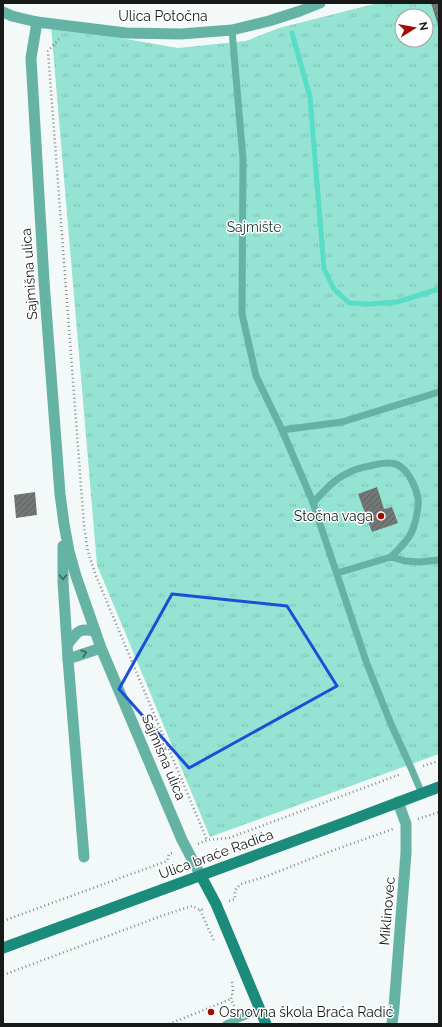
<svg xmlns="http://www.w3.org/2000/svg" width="442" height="1027" font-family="Raleway,sans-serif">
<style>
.park{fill:url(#park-tufts);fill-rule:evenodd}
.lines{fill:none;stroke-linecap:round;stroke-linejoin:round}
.stream{stroke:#58dec7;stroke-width:5}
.building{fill:url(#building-hatch)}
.path{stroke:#878b8a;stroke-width:2.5;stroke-dasharray:1 3;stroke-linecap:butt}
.service{stroke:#65b3a4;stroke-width:7}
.minor{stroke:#65b3a4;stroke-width:11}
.secondary{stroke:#1b8c7b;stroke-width:11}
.oneway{stroke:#3e665f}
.marked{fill:none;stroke:#1d4ed8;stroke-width:3;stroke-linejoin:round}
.poi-dot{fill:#a20a02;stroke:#fff;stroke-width:1.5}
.labels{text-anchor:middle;stroke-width:3;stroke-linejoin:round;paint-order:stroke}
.street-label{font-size:14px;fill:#181a1a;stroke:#fff}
.park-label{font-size:14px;fill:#1e3530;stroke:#fff}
.poi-label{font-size:14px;fill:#181a1a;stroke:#fff;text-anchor:end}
</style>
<defs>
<pattern id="park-tufts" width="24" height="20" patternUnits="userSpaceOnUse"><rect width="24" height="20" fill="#94e3d3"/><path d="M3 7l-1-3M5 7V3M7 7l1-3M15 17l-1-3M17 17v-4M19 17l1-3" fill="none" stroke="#7fc2b5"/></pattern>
<pattern id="building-hatch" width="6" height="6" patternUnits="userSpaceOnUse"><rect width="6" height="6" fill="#737877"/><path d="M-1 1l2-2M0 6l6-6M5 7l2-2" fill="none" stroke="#5d6261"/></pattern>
</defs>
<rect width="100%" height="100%" fill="#f3f9f8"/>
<path class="park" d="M378 3H439V754L210 837 97 565 51 26 178 48 246 41 279 28ZM402 16H426V40H402Z"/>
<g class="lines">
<polyline class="stream" points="292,33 310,97 324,269 334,289 349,303 370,304 397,302 439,289"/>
</g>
<g class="building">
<polygon points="431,3 439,3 439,24 438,25"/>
<polygon points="377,487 384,509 392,507 398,523 372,532 358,494"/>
<polygon points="35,492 37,515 16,518 14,495"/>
</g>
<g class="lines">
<g class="path">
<polyline points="59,39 57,41 48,51 84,526 88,552 96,576 207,840"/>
<polyline points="423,766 439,761"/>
<polyline points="418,819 439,812"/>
<polyline points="198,844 207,840 229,838 401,774"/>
<polyline points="229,901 235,899 235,890 241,884 267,876 323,854 393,829"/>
<polyline points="200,910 214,941"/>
<polyline points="3,921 167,861 169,854 173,853"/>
<polyline points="3,975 164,915 192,906 200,910 203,909"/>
<polyline points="232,982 233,990 231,999 235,1008"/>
<polyline points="169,1024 231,999"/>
</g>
<g class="service">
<polyline points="232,30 243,159 242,314 256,376 282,430 312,500 367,664 391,724 412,770 422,794"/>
<polyline points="282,430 342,422 439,392"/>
<path d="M313 503C323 492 334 479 348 473 356 468 365 467 374 465 381 463 392 462 398 465 408 470 416 487 418 498 419 506 416 521 413 529 409 540 399 549 391 557"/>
<polyline points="337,573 391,557 405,561 420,562 439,560"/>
<polyline points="226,1024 260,1010"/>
</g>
<g class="minor">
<polyline points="3,12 12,16 37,22 126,33 181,34 232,30 269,21 300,11 320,3"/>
<polyline points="37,22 31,58 44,281 60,494 64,524 69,551 76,576 101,648 182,840 201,876"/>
<polyline points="63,546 63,582 68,659 84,857"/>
<path d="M68 644C78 631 78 628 95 631"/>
<polyline points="68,659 101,648"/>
<polyline points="392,1024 394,1007 406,853 406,824 398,802"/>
</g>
<g class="secondary">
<polyline points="201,876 216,904 266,1024"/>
<path d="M3 948C148 895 294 842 439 787"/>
</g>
</g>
<defs><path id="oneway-chevron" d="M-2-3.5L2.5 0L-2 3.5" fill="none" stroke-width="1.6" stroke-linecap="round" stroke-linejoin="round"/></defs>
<g class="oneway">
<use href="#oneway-chevron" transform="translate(63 577) rotate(90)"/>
<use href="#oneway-chevron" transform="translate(84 653) rotate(-18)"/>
</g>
<path class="marked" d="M172 594 287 606 337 686 189 768 119 689Z"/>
<g class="poi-dot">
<circle cx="381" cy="516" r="4"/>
<circle cx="211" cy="1012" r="4"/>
</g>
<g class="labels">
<g class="street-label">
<text x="163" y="21">Ulica Potočna</text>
<text transform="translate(29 274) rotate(-94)" y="5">Sajmišna ulica</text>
<text transform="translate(164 757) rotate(67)" y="5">Sajmišna ulica</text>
<text transform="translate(216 854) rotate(-20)" y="5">Ulica braće Radića</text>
<text transform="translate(387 911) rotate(-85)" y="5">Miklinovec</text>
</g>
<g class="park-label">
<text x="254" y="232">Sajmište</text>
</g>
<g class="poi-label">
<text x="373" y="521">Stočna vaga</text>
<text x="219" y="1017" text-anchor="start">Osnovna škola Braća Radić</text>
</g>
</g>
<rect width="442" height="1027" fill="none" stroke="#181a1a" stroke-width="8"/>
<g transform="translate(414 28) rotate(79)"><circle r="19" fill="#ffffff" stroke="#a3a3a3"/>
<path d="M0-3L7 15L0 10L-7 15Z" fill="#a20a02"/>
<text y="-6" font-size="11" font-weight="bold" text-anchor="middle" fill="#181a1a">N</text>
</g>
</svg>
